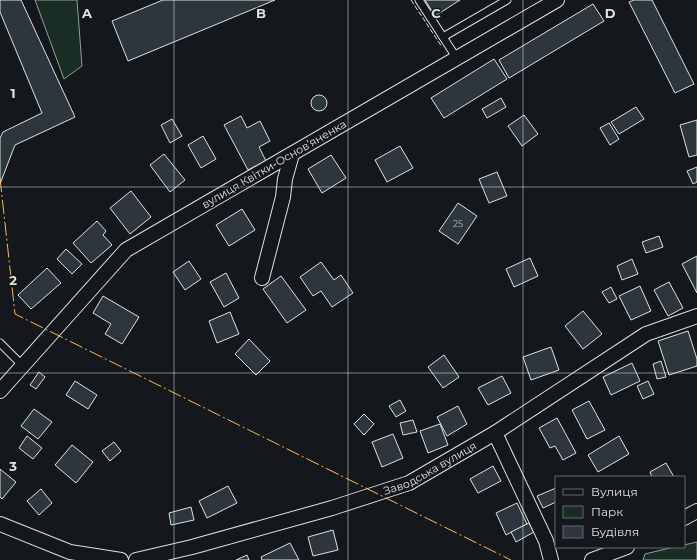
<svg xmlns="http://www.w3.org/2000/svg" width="697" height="560" font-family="Montserrat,sans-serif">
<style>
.green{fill:#1a2d24;stroke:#939e99}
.building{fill:#2c363c;stroke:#d8e6dc}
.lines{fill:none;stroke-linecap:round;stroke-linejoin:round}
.lane-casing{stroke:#d8e6dc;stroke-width:9}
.street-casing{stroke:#d8e6dc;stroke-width:16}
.lane{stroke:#14181c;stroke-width:7}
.street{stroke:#14181c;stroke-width:14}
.fence{stroke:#d8e6dc;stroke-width:1;stroke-dasharray:5 2;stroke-linecap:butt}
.power{stroke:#ffb74d;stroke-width:1;stroke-dasharray:14 3 2 3;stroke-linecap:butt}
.grid{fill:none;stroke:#d8e6dc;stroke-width:1;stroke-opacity:0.55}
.labels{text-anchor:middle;stroke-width:3;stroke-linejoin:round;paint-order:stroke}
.number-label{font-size:9px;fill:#adbab4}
.street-label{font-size:11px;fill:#d8e6dc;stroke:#14181c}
.grid-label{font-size:13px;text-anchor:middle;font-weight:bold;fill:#d8e6dc;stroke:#14181c;stroke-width:3;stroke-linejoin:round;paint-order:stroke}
</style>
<rect width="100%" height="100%" fill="#14181c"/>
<g class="green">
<polygon points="35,0 77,0 82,66 64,79"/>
<polygon points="697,542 697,560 643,560 645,554 674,547 684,547 684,545"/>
</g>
<g class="building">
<polygon points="0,0 21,0 75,117 15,145 0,184 0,138 3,132 42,113 0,12"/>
<polygon points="163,0 275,0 128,61 112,21"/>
<polygon points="425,0 460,0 435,16"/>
<polygon points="634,0 652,0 694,84 675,93 629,2"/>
<polygon points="593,4 604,21 509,78 499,60"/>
<polygon points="494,59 507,79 444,118 431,98"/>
<circle cx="319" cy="103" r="8"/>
<polygon points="501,98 506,107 487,118 482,109"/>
<polygon points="636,107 644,119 619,134 611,122"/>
<polygon points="524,115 538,134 522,146 508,126"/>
<polygon points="241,116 247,128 260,121 270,141 259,147 266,161 248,170 224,125"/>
<polygon points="172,119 182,136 170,143 161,125"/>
<polygon points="697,120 697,155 689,157 680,125"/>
<polygon points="609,123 619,139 610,145 600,128"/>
<polygon points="203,136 216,159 201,168 188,145"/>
<polygon points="400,146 413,168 387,182 375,160"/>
<polygon points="164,154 185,180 170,192 150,165"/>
<polygon points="331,155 346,178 322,193 308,169"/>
<polygon points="697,167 697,182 693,184 687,171"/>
<polygon points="497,172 507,196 489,203 479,179"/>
<polygon points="131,191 151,217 130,234 110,208"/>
<polygon points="458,203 477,216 458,244 439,231"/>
<polygon points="242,209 255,230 229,246 216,225"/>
<polygon points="97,221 106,231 103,235 112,245 91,263 73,243"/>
<polygon points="659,236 663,247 646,253 642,242"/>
<polygon points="66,249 82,264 72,274 57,259"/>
<polygon points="697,256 697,293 682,264"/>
<polygon points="530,258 538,276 514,287 506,269"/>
<polygon points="632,259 638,274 622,280 617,266"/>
<polygon points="189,261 201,279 185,290 173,272"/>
<polygon points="321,262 334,280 341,275 353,293 332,307 321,291 313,296 300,277"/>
<polygon points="47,268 61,283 31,309 18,295"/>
<polygon points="226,273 239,298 224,307 210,282"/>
<polygon points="281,276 306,310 287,323 263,289"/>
<polygon points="669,282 683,308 668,316 654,290"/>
<polygon points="640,286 651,311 631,320 619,296"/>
<polygon points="611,287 617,299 609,303 602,292"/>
<polygon points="103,296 139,317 122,344 105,334 111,324 93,313"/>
<polygon points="583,311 602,334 583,349 565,326"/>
<polygon points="230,312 239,334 217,343 209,321"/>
<polygon points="688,331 697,359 697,366 669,375 658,341"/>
<polygon points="249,339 270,361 256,375 235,354"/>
<polygon points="551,347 559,370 531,380 523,357"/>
<polygon points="444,355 459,377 443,388 428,367"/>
<polygon points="661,361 666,377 657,379 653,364"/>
<polygon points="632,363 640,381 611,395 603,377"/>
<polygon points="39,372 45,377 36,389 30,385"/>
<polygon points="502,376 511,393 488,405 478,388"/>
<polygon points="75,381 97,395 88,409 66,395"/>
<polygon points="648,381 654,394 643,399 637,386"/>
<polygon points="400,400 406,411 396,417 389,406"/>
<polygon points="589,401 605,430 587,439 572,410"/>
<polygon points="458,406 467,424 447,436 437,417"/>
<polygon points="34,409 52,422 38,439 21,426"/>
<polygon points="364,414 374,424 364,435 354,424"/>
<polygon points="557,418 576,453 563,460 555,446 550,448 539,428"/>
<polygon points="413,420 417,432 403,435 400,423"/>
<polygon points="440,424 448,445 428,453 420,431"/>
<polygon points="393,434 403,458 382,467 372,442"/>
<polygon points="27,436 42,448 33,459 19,448"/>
<polygon points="619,436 629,454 598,472 588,455"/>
<polygon points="114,442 121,451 110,461 102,451"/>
<polygon points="72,445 93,462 76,483 55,465"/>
<polygon points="666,463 674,477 652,477 650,472"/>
<polygon points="493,466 501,481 478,493 470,479"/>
<polygon points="0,469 16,482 2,499 0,497"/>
<polygon points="228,486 237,503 207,518 199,501"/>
<polygon points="556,488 556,502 543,508 537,496"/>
<polygon points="41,489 52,503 39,515 27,501"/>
<polygon points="517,503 527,524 506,535 496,513"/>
<polygon points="191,507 194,520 171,525 169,513"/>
<polygon points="529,523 534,532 516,542 511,532"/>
<polygon points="333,530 338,550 313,556 308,537"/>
<polygon points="290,543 299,560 262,560 261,557"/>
<polygon points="247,555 249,560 236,560"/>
</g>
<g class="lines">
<defs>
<g id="lane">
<polyline points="419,0 456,57"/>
<polyline points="443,37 507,0"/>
<polyline points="0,343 22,365"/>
</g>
<g id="street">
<polyline points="262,278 283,197 285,179 292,154"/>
<polyline points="0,391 126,250 557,0"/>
<polyline points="495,433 546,541 551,560"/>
<polyline points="684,518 697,511"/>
<polyline points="0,524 70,552 121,560"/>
<path id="s1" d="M136 560 192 547 332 508 409 483 495 433 646 334 697 316"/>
<polyline points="592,560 627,547"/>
</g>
</defs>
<use href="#lane" class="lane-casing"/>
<use href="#street" class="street-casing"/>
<use href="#lane" class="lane"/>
<use href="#street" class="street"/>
<polyline class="fence" points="411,0 442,47"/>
<polyline class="power" points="0,178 15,314 511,560"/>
</g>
<path class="grid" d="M174 0V560M348 0V560M523 0V560M0 187H697M0 373H697"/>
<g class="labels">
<g class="number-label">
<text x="458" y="227">25</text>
</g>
<g class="street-label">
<text transform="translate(274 164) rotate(-30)" y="4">вулиця Квітки-Основʼяненка</text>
<text dy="4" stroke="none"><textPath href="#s1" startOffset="309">Заводська вулиця</textPath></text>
</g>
</g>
<g class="grid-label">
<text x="87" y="18">A</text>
<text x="261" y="18">B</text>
<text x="436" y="18">C</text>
<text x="610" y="18">D</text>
<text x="13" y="98">1</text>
<text x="13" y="285">2</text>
<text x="13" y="471">3</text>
</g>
<rect x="555" y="476" width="130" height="72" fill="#14181c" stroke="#626a69"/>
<rect x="563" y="489" width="20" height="6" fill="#14181c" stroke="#626a69"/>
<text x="591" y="496" font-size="12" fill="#d8e6dc">Вулиця</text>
<rect x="563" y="506" width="20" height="12" fill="#1a2d24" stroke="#626a69"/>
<text x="591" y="516" font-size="12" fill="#d8e6dc">Парк</text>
<rect x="563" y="526" width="20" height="12" fill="#2c363c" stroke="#626a69"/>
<text x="591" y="536" font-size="12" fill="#d8e6dc">Будівля</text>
</svg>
